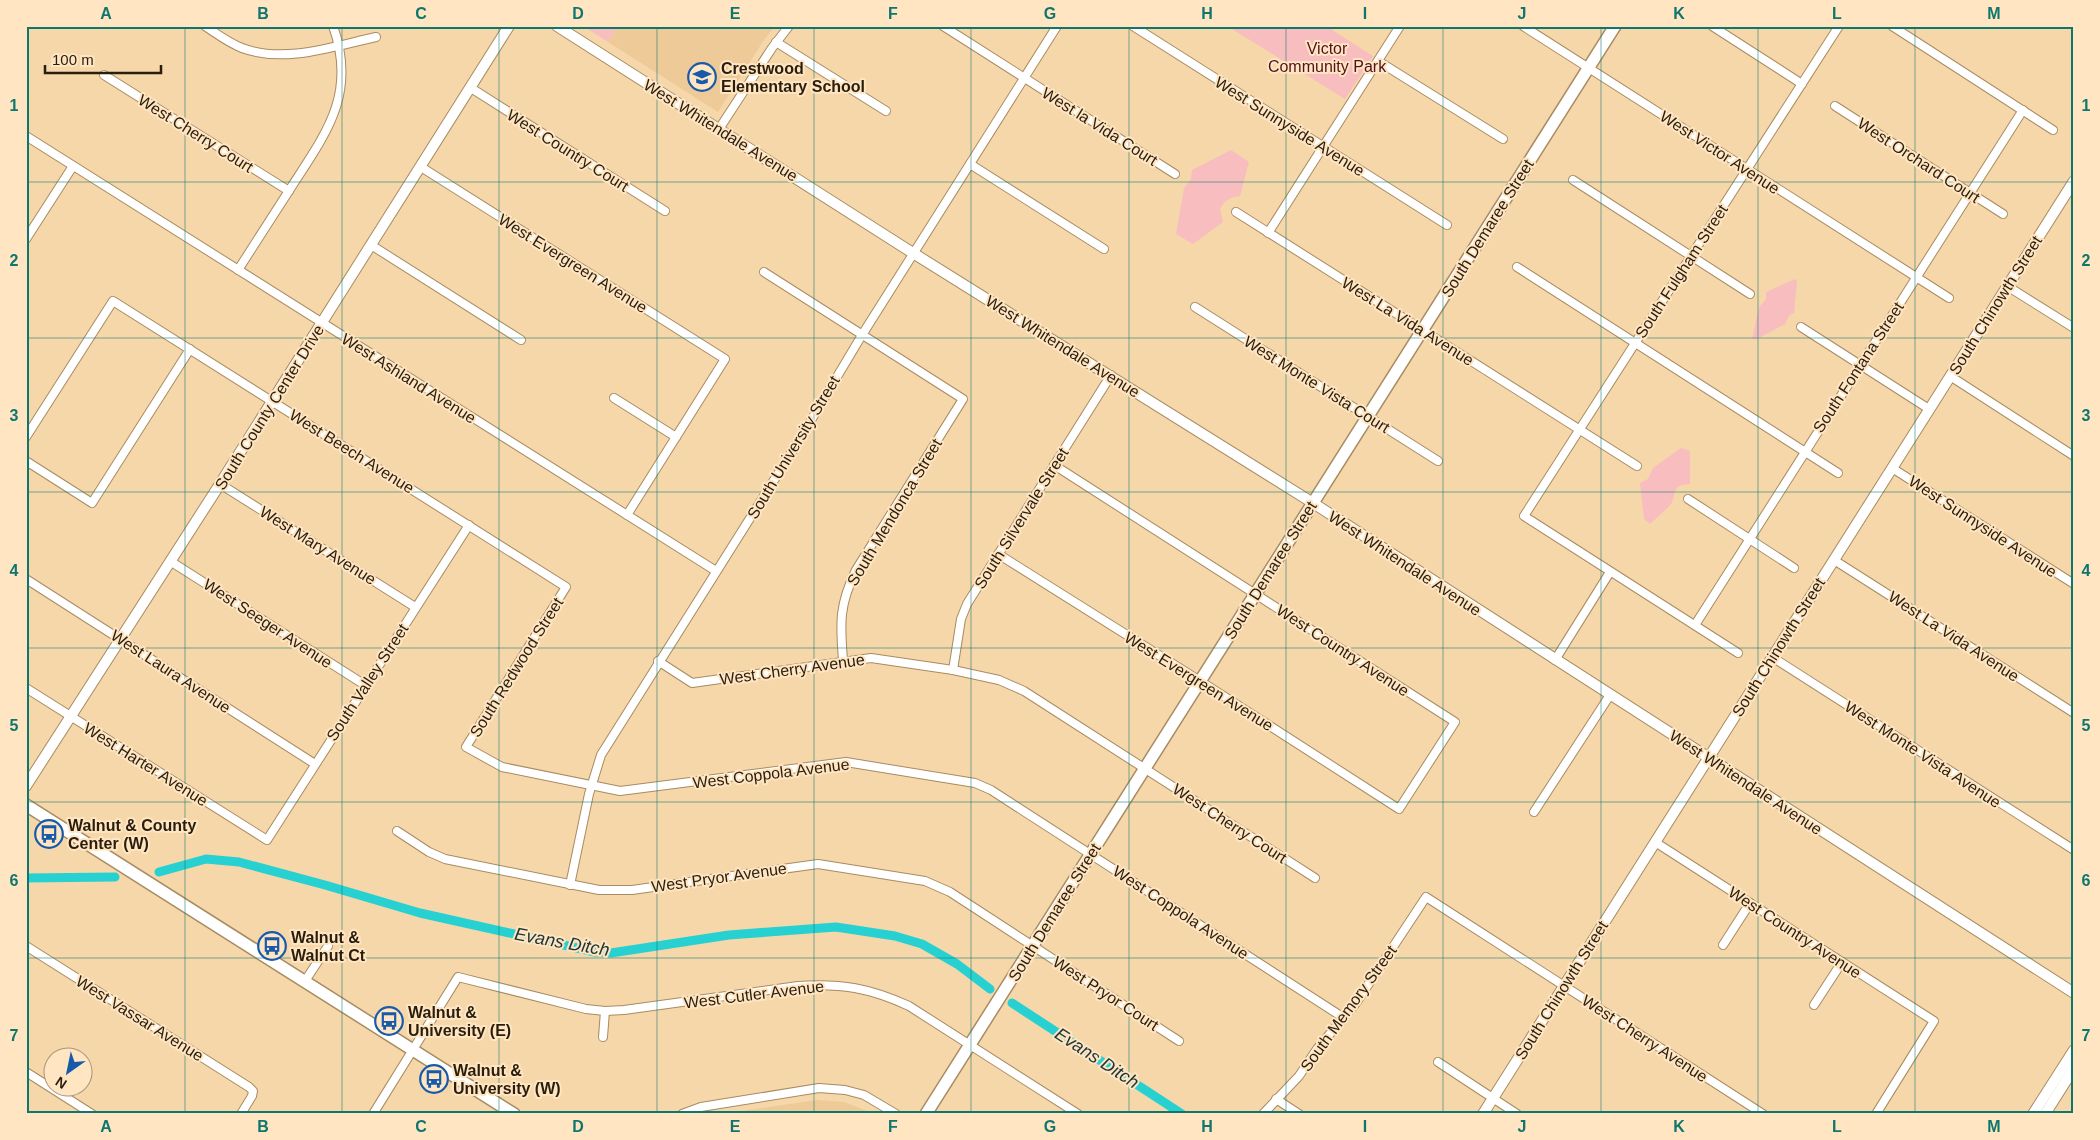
<svg xmlns="http://www.w3.org/2000/svg" width="2100" height="1140" font-family="Arial,sans-serif">
<style>
.built{fill:#eeca98}
.green{fill:#f8bdbf}
.lines{fill:none;stroke-linecap:round;stroke-linejoin:round}
.canal{stroke:#27d1d2;stroke-width:9}
.minor-casing{stroke:#a88b61;stroke-width:10}
.tertiary-casing{stroke:#a88b61;stroke-width:12}
.secondary-casing{stroke:#a88b61;stroke-width:14}
.minor{stroke:#fff;stroke-width:8}
.tertiary{stroke:#fff;stroke-width:10}
.secondary{stroke:#fff;stroke-width:11}
.grid{fill:none;stroke:#0f766e;stroke-width:1;stroke-opacity:0.55}
.labels{text-anchor:middle;stroke-width:4;stroke-linejoin:round;paint-order:stroke}
.park-label{font-size:16px;fill:#52111c;stroke:#ffe5c2}
.poi-label{font-size:16px;font-weight:bold;fill:#291d0c;stroke:#ffe5c2;text-anchor:start}
.street-label{font-size:16px;fill:#291d0c;stroke:#ffe5c2}
.water-label{font-size:18px;font-style:italic;fill:#1c3535;stroke:#ffe5c2}
.neatline{fill:none;stroke:#0f766e;stroke-width:2}
.grid-label{font-size:16px;text-anchor:middle;font-weight:bold;fill:#0f766e}
</style>
<rect width="100%" height="100%" fill="#f6d7aa"/>
<g class="built">
<polygon points="618,26 775,26 764,40 718,112 608,42"/>
<polygon points="817,1100 844,1102 875,1114 720,1114"/>
</g>
<g class="green">
<polygon points="583,26 618,26 608,42"/>
<polygon points="1227,26 1326,26 1373,56 1345,99"/>
<path d="M1231 150 1249 162 1240 196C1230 197 1225 200 1220 209L1223 222 1193 244 1176 234 1184 188 1191 179 1192 170Z"/>
<polygon points="1795,279 1797,281 1794,313 1789,316 1785,324 1757,339 1752,339 1759,307 1766,299 1766,292"/>
<path d="M1681 448 1690 451V484C1670 484 1677 496 1671 504 1665 511 1657 517 1650 524L1644 519 1640 483 1648 479 1653 468Z"/>
</g>
<g class="lines">
<g class="canal">
<polyline points="159,872 206,859 239,862 325,885 420,913 595,952 611,953 729,935 836,927 895,936 922,944 957,964 990,989"/>
<polyline points="26,878 115,877"/>
<polyline points="1012,1003 1182,1114"/>
</g>
<defs>
<g id="minor">
<path d="M205 26C217 34 229 43 242 48 285 64 334 46 376 37"/>
<polyline points="943,26 1175,174"/>
<polyline points="1133,26 1447,225"/>
<polyline points="1523,26 1949,298"/>
<polyline points="1712,26 1802,84"/>
<polyline points="1892,26 2053,130"/>
<polyline points="776,42 886,111"/>
<polyline points="1378,61 1503,139"/>
<polyline points="104,75 289,191"/>
<polyline points="471,88 665,211"/>
<polyline points="1835,106 2003,214"/>
<polyline points="719,129 772,48 789,26"/>
<polyline points="26,136 716,571"/>
<polyline points="970,164 1104,249"/>
<polyline points="421,167 725,359 627,515"/>
<polyline points="1573,180 1750,294"/>
<polyline points="1236,212 1637,466"/>
<polyline points="1268,233 1400,26"/>
<polyline points="26,239 73,166"/>
<polyline points="371,245 521,340"/>
<polyline points="1517,267 1838,473"/>
<path d="M238 270C256 242 274 214 292 186 327 132 357 93 333 26"/>
<path d="M764 272 963 399 856 570C839 605 840 623 843 660"/>
<polyline points="2007,286 2074,328"/>
<polyline points="1195,307 1438,461"/>
<polyline points="1801,327 1929,409"/>
<polyline points="1950,376 2074,456"/>
<polyline points="614,398 676,437"/>
<polyline points="26,437 113,301 566,587 466,747 502,767 620,791 846,762 975,783 991,790 1344,1018"/>
<polyline points="26,461 92,503 190,349"/>
<polyline points="1892,468 2074,584"/>
<polyline points="220,484 415,607"/>
<polyline points="1688,499 1794,568"/>
<polyline points="998,554 1200,681 1399,809 1455,722 1054,465"/>
<polyline points="1834,560 2074,713"/>
<polyline points="170,561 365,685"/>
<polyline points="26,579 315,764"/>
<polyline points="1695,625 2023,110"/>
<polyline points="1738,653 1524,516 1839,26"/>
<polyline points="1772,657 2074,850"/>
<polyline points="1555,660 1610,572"/>
<polyline points="658,661 692,683 871,658 953,670 999,680 1024,691 1315,878"/>
<polyline points="953,670 961,619 967,604 1111,375"/>
<polyline points="26,688 267,840 469,525"/>
<polyline points="1534,812 1610,695"/>
<polyline points="397,831 429,852 445,859 599,890 632,890 818,864 925,881 950,892 1179,1041"/>
<polyline points="1655,842 1934,1021 1876,1114"/>
<polyline points="570,885 589,794 601,755 798,442 862,335 1057,26"/>
<polyline points="1723,945 1750,903"/>
<polyline points="26,946 249,1087 253,1091 252,1096 241,1114"/>
<polyline points="305,981 328,946"/>
<polyline points="1814,1005 1842,962"/>
<polyline points="603,1037 605,1011"/>
<polyline points="1438,1062 1517,1114"/>
<polyline points="26,1072 92,1114"/>
<polyline points="1276,1099 1299,1114"/>
<path d="M373 1114 458 977 586 1009 605 1011 624 1010 798 986C841 983 870 988 909 1006L1078 1114"/>
<polyline points="682,1114 701,1107 819,1088 845,1090 864,1095 896,1114"/>
<polyline points="1263,1114 1299,1076 1317,1049 1356,1003 1426,897 1763,1114"/>
</g>
<g id="tertiary">
<polyline points="557,26 905,248 1313,503 2074,993"/>
<polyline points="26,786 220,484 509,26"/>
<polyline points="1483,1114 2074,181"/>
<polyline points="2033,1114 2074,1050"/>
<polyline points="2045,1114 2074,1068"/>
</g>
<g id="secondary">
<polyline points="26,805 514,1114"/>
<polyline points="926,1114 1615,26"/>
</g>
</defs>
<use href="#minor" class="minor-casing"/>
<use href="#tertiary" class="tertiary-casing"/>
<use href="#secondary" class="secondary-casing"/>
<use href="#minor" class="minor"/>
<use href="#tertiary" class="tertiary"/>
<use href="#secondary" class="secondary"/>
</g>
<path class="grid" d="M185 26V1114M342 26V1114M499 26V1114M657 26V1114M814 26V1114M971 26V1114M1129 26V1114M1286 26V1114M1443 26V1114M1601 26V1114M1758 26V1114M1915 26V1114M26 182H2074M26 338H2074M26 492H2074M26 648H2074M26 802H2074M26 958H2074"/>
<defs>
<symbol id="school-ring" viewBox="-11 -11 22 22"><circle r="9.5" fill="#ffe5c2" stroke="#175aaa" stroke-width="1.5"/><path d="M0-5L7-2L0 1L-7-2ZM-4 1L0 2.5L4 1V4Q0 6-4 4Z" fill="#175aaa"/></symbol>
<symbol id="bus-ring" viewBox="-11 -11 22 22"><circle r="9.5" fill="#ffe5c2" stroke="#175aaa" stroke-width="1.5"/><path d="M-5-6H5V4H4V6H2V4H-2V6H-4V4H-5ZM-3.5-4V0h7V-4ZM-3.5 1.2v1.5H-2V1.2ZM2 1.2v1.5H3.5V1.2Z" fill="#175aaa"/></symbol>
</defs>
<g fill-rule="evenodd">
<use href="#school-ring" x="686" y="61" width="32" height="32"/>
<use href="#bus-ring" x="33" y="818" width="32" height="32"/>
<use href="#bus-ring" x="256" y="930" width="32" height="32"/>
<use href="#bus-ring" x="373" y="1005" width="32" height="32"/>
<use href="#bus-ring" x="418" y="1063" width="32" height="32"/>
</g>
<g class="labels">
<g class="park-label">
<text x="1327" y="54">Victor<tspan x="1327" dy="18">Community Park</tspan></text>
</g>
<g class="poi-label">
<text x="721" y="74">Crestwood<tspan x="721" dy="18">Elementary School</tspan></text>
<text x="68" y="831">Walnut &amp; County<tspan x="68" dy="18">Center (W)</tspan></text>
<text x="291" y="943">Walnut &amp;<tspan x="291" dy="18">Walnut Ct</tspan></text>
<text x="408" y="1018">Walnut &amp;<tspan x="408" dy="18">University (E)</tspan></text>
<text x="453" y="1076">Walnut &amp;<tspan x="453" dy="18">University (W)</tspan></text>
</g>
<g class="street-label">
<text transform="translate(1100 126) rotate(32)" y="6">West la Vida Court</text>
<text transform="translate(1290 126) rotate(32)" y="6">West Sunnyside Avenue</text>
<text transform="translate(721 130) rotate(32)" y="6">West Whitendale Avenue</text>
<text transform="translate(196 133) rotate(32)" y="6">West Cherry Court</text>
<text transform="translate(568 150) rotate(32)" y="6">West Country Court</text>
<text transform="translate(1720 152) rotate(33)" y="6">West Victor Avenue</text>
<text transform="translate(1919 160) rotate(33)" y="6">West Orchard Court</text>
<text transform="translate(1487 228) rotate(-58)" y="6">South Demaree Street</text>
<text transform="translate(573 263) rotate(32)" y="6">West Evergreen Avenue</text>
<text transform="translate(1681 271) rotate(-57)" y="6">South Fulgham Street</text>
<text transform="translate(1995 305) rotate(-58)" y="6">South Chinowth Street</text>
<text transform="translate(1408 321) rotate(32)" y="6">West La Vida Avenue</text>
<text transform="translate(1063 346) rotate(32)" y="6">West Whitendale Avenue</text>
<text transform="translate(1858 367) rotate(-57)" y="6">South Fontana Street</text>
<text transform="translate(409 378) rotate(32)" y="6">West Ashland Avenue</text>
<text transform="translate(1317 384) rotate(32)" y="6">West Monte Vista Court</text>
<text transform="translate(269 407) rotate(-58)" y="6">South County Center Drive</text>
<text transform="translate(793 447) rotate(-59)" y="6">South University Street</text>
<text transform="translate(352 451) rotate(32)" y="6">West Beech Avenue</text>
<text transform="translate(894 512) rotate(-59)" y="6">South Mendonca Street</text>
<text transform="translate(1021 518) rotate(-58)" y="6">South Silvervale Street</text>
<text transform="translate(1983 526) rotate(33)" y="6">West Sunnyside Avenue</text>
<text transform="translate(318 545) rotate(32)" y="6">West Mary Avenue</text>
<text transform="translate(1405 563) rotate(33)" y="6">West Whitendale Avenue</text>
<text transform="translate(1270 570) rotate(-58)" y="6">South Demaree Street</text>
<text transform="translate(268 623) rotate(33)" y="6">West Seeger Avenue</text>
<text transform="translate(1954 636) rotate(33)" y="6">West La Vida Avenue</text>
<text transform="translate(1778 647) rotate(-58)" y="6">South Chinowth Street</text>
<text transform="translate(1343 650) rotate(33)" y="6">West Country Avenue</text>
<text transform="translate(516 667) rotate(-58)" y="6">South Redwood Street</text>
<text transform="translate(792 669) rotate(-8)" y="6">West Cherry Avenue</text>
<text transform="translate(171 671) rotate(33)" y="6">West Laura Avenue</text>
<text transform="translate(1199 681) rotate(32)" y="6">West Evergreen Avenue</text>
<text transform="translate(367 682) rotate(-57)" y="6">South Valley Street</text>
<text transform="translate(1923 754) rotate(33)" y="6">West Monte Vista Avenue</text>
<text transform="translate(146 764) rotate(32)" y="6">West Harter Avenue</text>
<text transform="translate(771 773) rotate(-7)" y="6">West Coppola Avenue</text>
<text transform="translate(1746 782) rotate(33)" y="6">West Whitendale Avenue</text>
<text transform="translate(1230 823) rotate(33)" y="6">West Cherry Court</text>
<text transform="translate(719 877) rotate(-8)" y="6">West Pryor Avenue</text>
<text transform="translate(1054 912) rotate(-58)" y="6">South Demaree Street</text>
<text transform="translate(1181 912) rotate(33)" y="6">West Coppola Avenue</text>
<text transform="translate(1795 932) rotate(33)" y="6">West Country Avenue</text>
<text transform="translate(1561 990) rotate(-58)" y="6">South Chinowth Street</text>
<text transform="translate(1106 993) rotate(33)" y="6">West Pryor Court</text>
<text transform="translate(754 994) rotate(-7)" y="6">West Cutler Avenue</text>
<text transform="translate(1348 1008) rotate(-54)" y="6">South Memory Street</text>
<text transform="translate(140 1018) rotate(32)" y="6">West Vassar Avenue</text>
<text transform="translate(1645 1038) rotate(33)" y="6">West Cherry Avenue</text>
</g>
<g class="water-label">
<text transform="translate(562 942) rotate(10)" y="6">Evans Ditch</text>
<text transform="translate(1097 1058) rotate(33)" y="6">Evans Ditch</text>
</g>
</g>
<rect width="2100" height="1140" fill="none" stroke="#ffe5c2" stroke-width="55"/>
<g transform="translate(68 1072) rotate(213)"><circle r="24" fill="#ffe5c2" stroke="#a99579"/>
<path d="M0-4L9 19L0 12L-9 19Z" fill="#175aaa"/>
<text y="-8" font-size="14" font-weight="bold" text-anchor="middle" fill="#291d0c">N</text>
</g>
<path d="M45 65v8h116v-8" fill="none" stroke="#291d0c" stroke-width="2.5"/>
<text x="52" y="65" font-size="15" fill="#291d0c" stroke="#ffe5c2" stroke-width="4" paint-order="stroke">100 m</text>
<rect x="28" y="28" width="2044" height="1084" class="neatline"/>
<g class="grid-label">
<text x="106" y="19">A</text>
<text x="263" y="19">B</text>
<text x="421" y="19">C</text>
<text x="578" y="19">D</text>
<text x="735" y="19">E</text>
<text x="893" y="19">F</text>
<text x="1050" y="19">G</text>
<text x="1207" y="19">H</text>
<text x="1365" y="19">I</text>
<text x="1522" y="19">J</text>
<text x="1679" y="19">K</text>
<text x="1837" y="19">L</text>
<text x="1994" y="19">M</text>
<text x="14" y="111">1</text>
<text x="2086" y="111">1</text>
<text x="14" y="266">2</text>
<text x="2086" y="266">2</text>
<text x="14" y="421">3</text>
<text x="2086" y="421">3</text>
<text x="14" y="576">4</text>
<text x="2086" y="576">4</text>
<text x="14" y="731">5</text>
<text x="2086" y="731">5</text>
<text x="14" y="886">6</text>
<text x="2086" y="886">6</text>
<text x="14" y="1041">7</text>
<text x="2086" y="1041">7</text>
<text x="106" y="1132">A</text>
<text x="263" y="1132">B</text>
<text x="421" y="1132">C</text>
<text x="578" y="1132">D</text>
<text x="735" y="1132">E</text>
<text x="893" y="1132">F</text>
<text x="1050" y="1132">G</text>
<text x="1207" y="1132">H</text>
<text x="1365" y="1132">I</text>
<text x="1522" y="1132">J</text>
<text x="1679" y="1132">K</text>
<text x="1837" y="1132">L</text>
<text x="1994" y="1132">M</text>
</g>
</svg>
